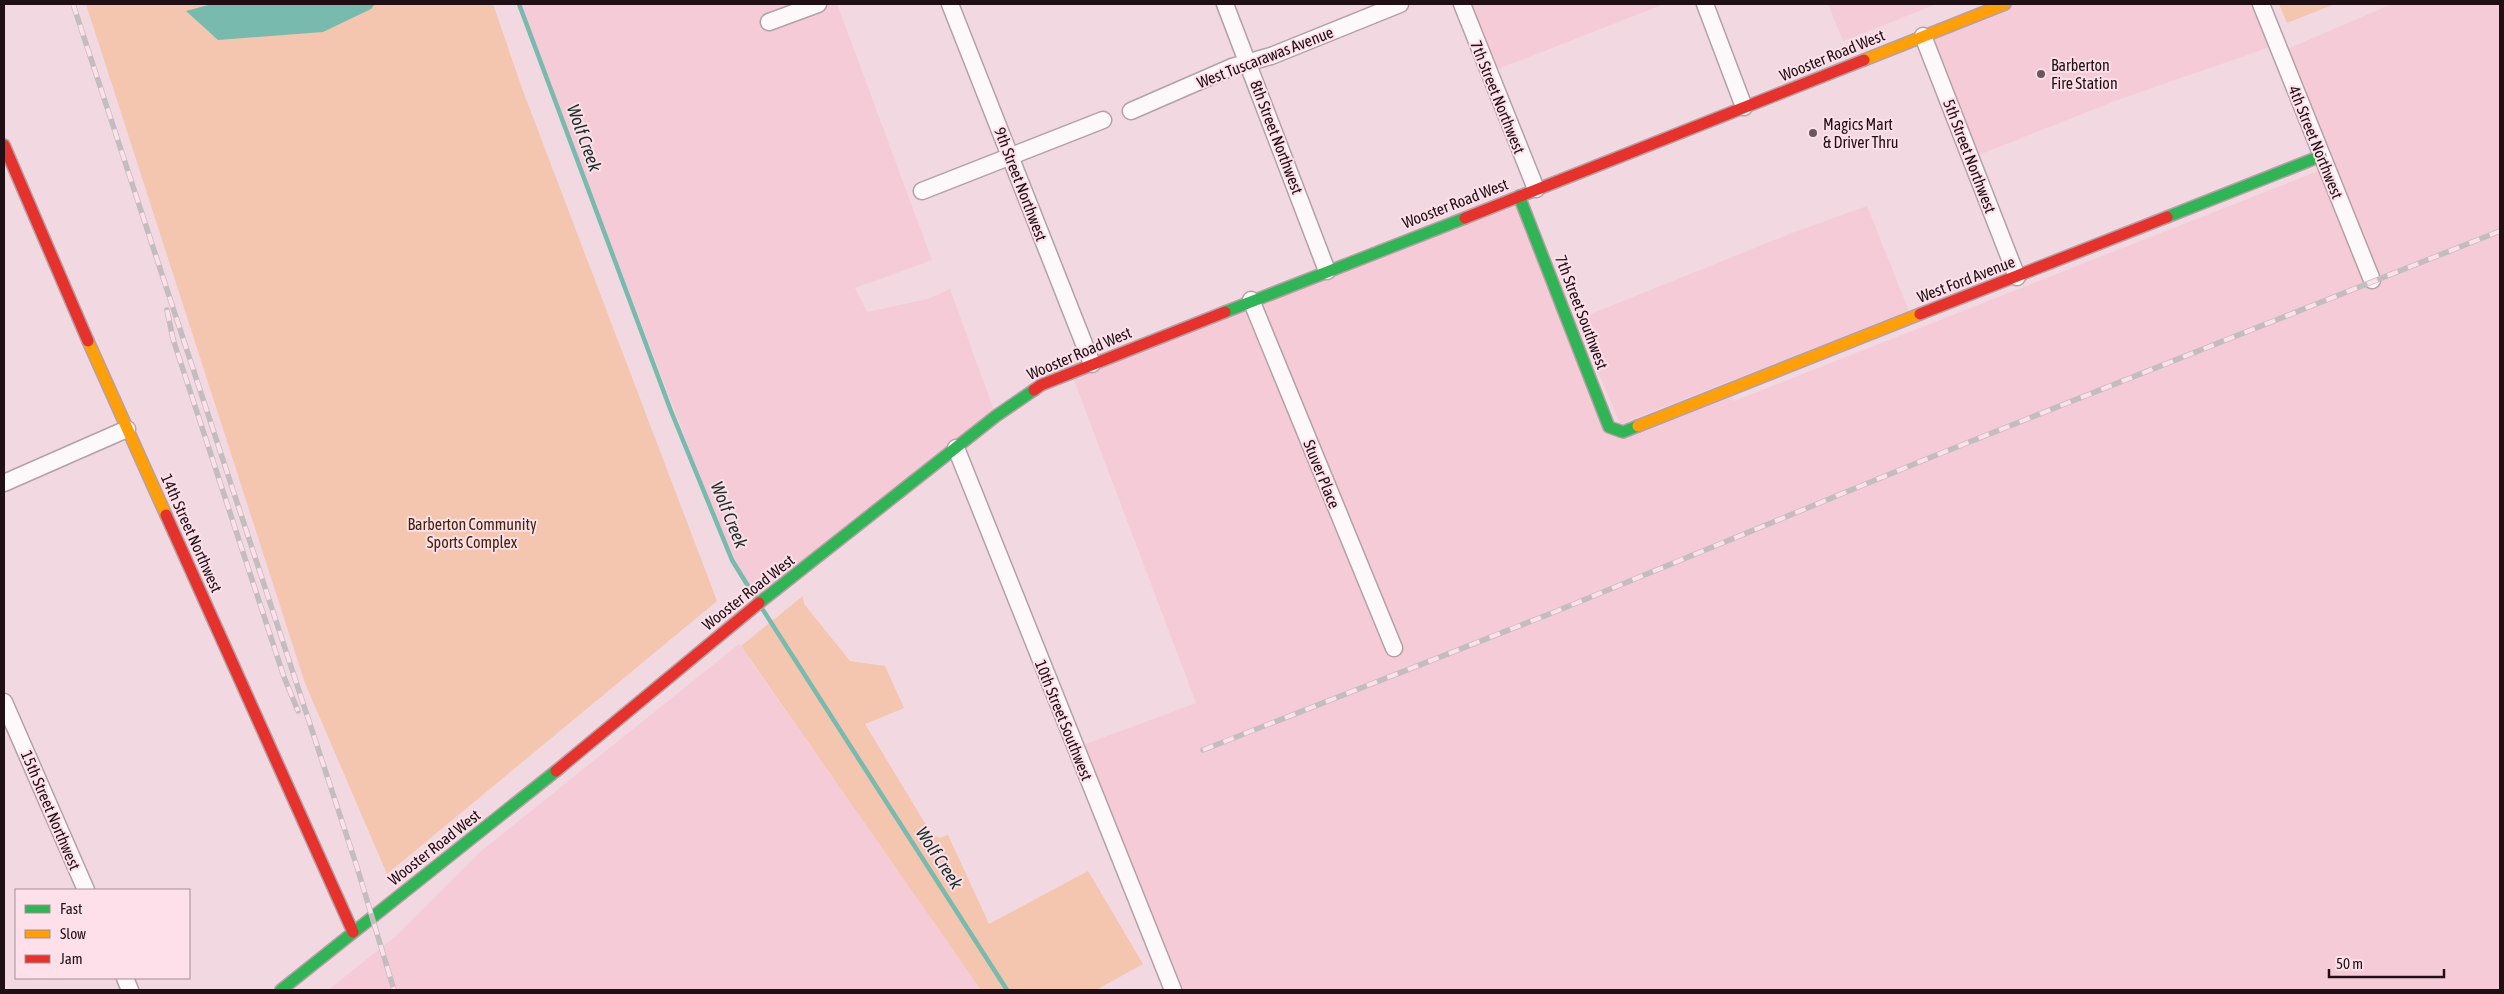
<svg xmlns="http://www.w3.org/2000/svg" width="2504" height="994" font-family="'Asap Condensed',sans-serif">
<style>
.built{fill:#f5cbd8}
.green{fill:#f4c5af}
.water{fill:#78baae}
.lines{fill:none;stroke-linecap:round;stroke-linejoin:round}
.stream{stroke:#78baae;stroke-width:4.5}
.street-casing{stroke:#b4a0a6;stroke-width:19}
.fast-casing{stroke:#b4a0a6;stroke-width:14}
.slow-casing{stroke:#b4a0a6;stroke-width:14}
.jam-casing{stroke:#b4a0a6;stroke-width:14}
.street{stroke:#fdf9fa;stroke-width:16}
.fast{stroke:#30b455;stroke-width:11}
.slow{stroke:#ff9f0a;stroke-width:11}
.jam{stroke:#e5322d;stroke-width:11}
.rail-casing{stroke:#c4bdbf;stroke-width:5.5}
.rail{stroke:#fde0e9;stroke-width:4;stroke-dasharray:11;stroke-linecap:butt}
.poi-dot{fill:#6a565d;stroke:#fde0e9;stroke-width:2}
.labels{text-anchor:middle;stroke-width:4;stroke-linejoin:round;paint-order:stroke}
.street-label{font-size:16px;fill:#201016;stroke:#fde0e9}
.poi-label{font-size:16px;fill:#201016;stroke:#fde0e9;text-anchor:start}
.park-label{font-size:16px;fill:#442408;stroke:#fde0e9}
.water-label{font-size:18px;font-style:italic;fill:#18302a;stroke:#fde0e9}
</style>
<rect width="100%" height="100%" fill="#f2d8e0"/>
<g class="built">
<polygon points="519,4 837,4 932,260 855,288 867,312 928,299 950,289 996,416 760,602 732,560"/>
<polygon points="1462,4 1664,4 1488,73"/>
<polygon points="1828,4 1937,4 1843,41"/>
<polygon points="2005,4 2261,4 2273,46 2120,99 1971,158 1923,36"/>
<polygon points="2392,4 2500,4 2500,990 1173,990 1075,748 1196,703 1071,372 1519,196 1609,427 1728,391 1734,401 2326,168 2280,52"/>
<polygon points="1867,206 1909,311 1620,424 1576,320 1792,233"/>
<polygon points="739,644 981,990 328,990 396,936 480,852"/>
</g>
<g class="green">
<polygon points="86,4 493,4 523,91 717,601 387,874 305,683"/>
<polygon points="2279,4 2335,4 2287,23"/>
<polygon points="803,596 804,604 850,661 885,666 904,708 865,724 932,835 940,838 948,835 989,924 1088,871 1143,964 1096,990 981,990 741,646"/>
</g>
<polygon class="water" points="212,4 375,4 371,9 323,32 218,40 186,11"/>
<g class="lines">
<g class="stream">
<polyline points="519,4 671,411 732,560 756,599"/>
<polyline points="763,610 1007,990"/>
</g>
<defs>
<g id="street">
<polyline points="950,4 1092,364"/>
<polyline points="1225,4 1327,271"/>
<polyline points="1462,4 1536,189"/>
<polyline points="1705,4 1744,107"/>
<polyline points="2261,4 2372,280"/>
<polyline points="769,22 818,4"/>
<polyline points="1923,36 2017,277"/>
<polyline points="1131,111 1232,67 1271,56 1400,4"/>
<polyline points="922,191 1103,120"/>
<polyline points="1251,300 1394,648"/>
<polyline points="956,448 1173,990"/>
<polyline points="4,483 127,429"/>
<polyline points="4,702 86,890"/>
<polyline points="125,978 130,990"/>
</g>
<g id="fast">
<polyline points="1519,196 1609,427 1623,432 1638,426"/>
<polyline points="2167,217 2321,156"/>
<polyline points="1225,312 1465,218"/>
<polyline points="759,603 996,416 1034,390"/>
<polyline points="281,990 556,771"/>
</g>
<g id="slow">
<polyline points="1864,60 2005,4"/>
<polyline points="88,341 166,515"/>
<polyline points="1638,426 1920,314"/>
</g>
<g id="jam">
<polyline points="4,145 88,341"/>
<polyline points="1465,218 1864,60"/>
<polyline points="1920,314 2167,217"/>
<polyline points="1034,390 1041,385 1225,312"/>
<polyline points="166,515 353,932"/>
<polyline points="556,771 759,603"/>
</g>
</defs>
<use href="#street" class="street-casing"/>
<use href="#fast" class="fast-casing"/>
<use href="#slow" class="slow-casing"/>
<use href="#jam" class="jam-casing"/>
<use href="#street" class="street"/>
<use href="#fast" class="fast"/>
<use href="#slow" class="slow"/>
<use href="#jam" class="jam"/>
<defs>
<g id="rail">
<polyline points="73,4 357,867 394,990"/>
<polyline points="167,310 173,339 284,677 298,711"/>
<polyline points="1203,750 1552,613 1924,460 2500,231"/>
</g>
</defs>
<use href="#rail" class="rail-casing"/>
<use href="#rail" class="rail"/>
</g>
<g class="poi-dot">
<circle cx="2041" cy="74" r="5"/>
<circle cx="1813" cy="133" r="5"/>
</g>
<g class="labels">
<g class="street-label">
<text transform="translate(1832 55) rotate(-22)" y="6">Wooster Road West</text>
<text transform="translate(1265 57) rotate(-21)" y="6">West Tuscarawas Avenue</text>
<text transform="translate(1498 97) rotate(68)" y="6">7th Street Northwest</text>
<text transform="translate(1277 137) rotate(69)" y="6">8th Street Northwest</text>
<text transform="translate(2316 142) rotate(68)" y="6">4th Street Northwest</text>
<text transform="translate(1970 156) rotate(69)" y="6">5th Street Northwest</text>
<text transform="translate(1021 184) rotate(69)" y="6">9th Street Northwest</text>
<text transform="translate(1455 203) rotate(-21)" y="6">Wooster Road West</text>
<text transform="translate(1966 279) rotate(-21)" y="6">West Ford Avenue</text>
<text transform="translate(1582 312) rotate(69)" y="6">7th Street Southwest</text>
<text transform="translate(1079 353) rotate(-23)" y="6">Wooster Road West</text>
<text transform="translate(1322 474) rotate(68)" y="6">Stuver Place</text>
<text transform="translate(192 533) rotate(66)" y="6">14th Street Northwest</text>
<text transform="translate(748 592) rotate(-38)" y="6">Wooster Road West</text>
<text transform="translate(1064 720) rotate(68)" y="6">10th Street Southwest</text>
<text transform="translate(51 810) rotate(67)" y="6">15th Street Northwest</text>
<text transform="translate(434 847) rotate(-38)" y="6">Wooster Road West</text>
</g>
<g class="poi-label">
<text x="2051" y="71">Barberton<tspan x="2051" dy="18">Fire Station</tspan></text>
<text x="1823" y="130">Magics Mart<tspan x="1823" dy="18">&amp; Driver Thru</tspan></text>
</g>
<g class="park-label">
<text x="472" y="530">Barberton Community<tspan x="472" dy="18">Sports Complex</tspan></text>
</g>
<g class="water-label">
<text transform="translate(584 138) rotate(70)" y="6">Wolf Creek</text>
<text transform="translate(729 515) rotate(68)" y="6">Wolf Creek</text>
<text transform="translate(939 858) rotate(57)" y="6">Wolf Creek</text>
</g>
</g>
<rect width="2504" height="994" fill="none" stroke="#201016" stroke-width="10"/>
<rect x="15" y="889" width="175" height="90" fill="#fde0e9" stroke="#a58d95"/>
<rect x="25" y="905" width="25" height="8" fill="#30b455" stroke="#a58d95"/>
<text x="60" y="914" font-size="15" fill="#201016">Fast</text>
<rect x="25" y="930" width="25" height="8" fill="#ff9f0a" stroke="#a58d95"/>
<text x="60" y="939" font-size="15" fill="#201016">Slow</text>
<rect x="25" y="955" width="25" height="8" fill="#e5322d" stroke="#a58d95"/>
<text x="60" y="964" font-size="15" fill="#201016">Jam</text>
<path d="M2329 969v8h115v-8" fill="none" stroke="#201016" stroke-width="2.5"/>
<text x="2336" y="969" font-size="15" fill="#201016" stroke="#fde0e9" stroke-width="4" paint-order="stroke">50 m</text>
</svg>
